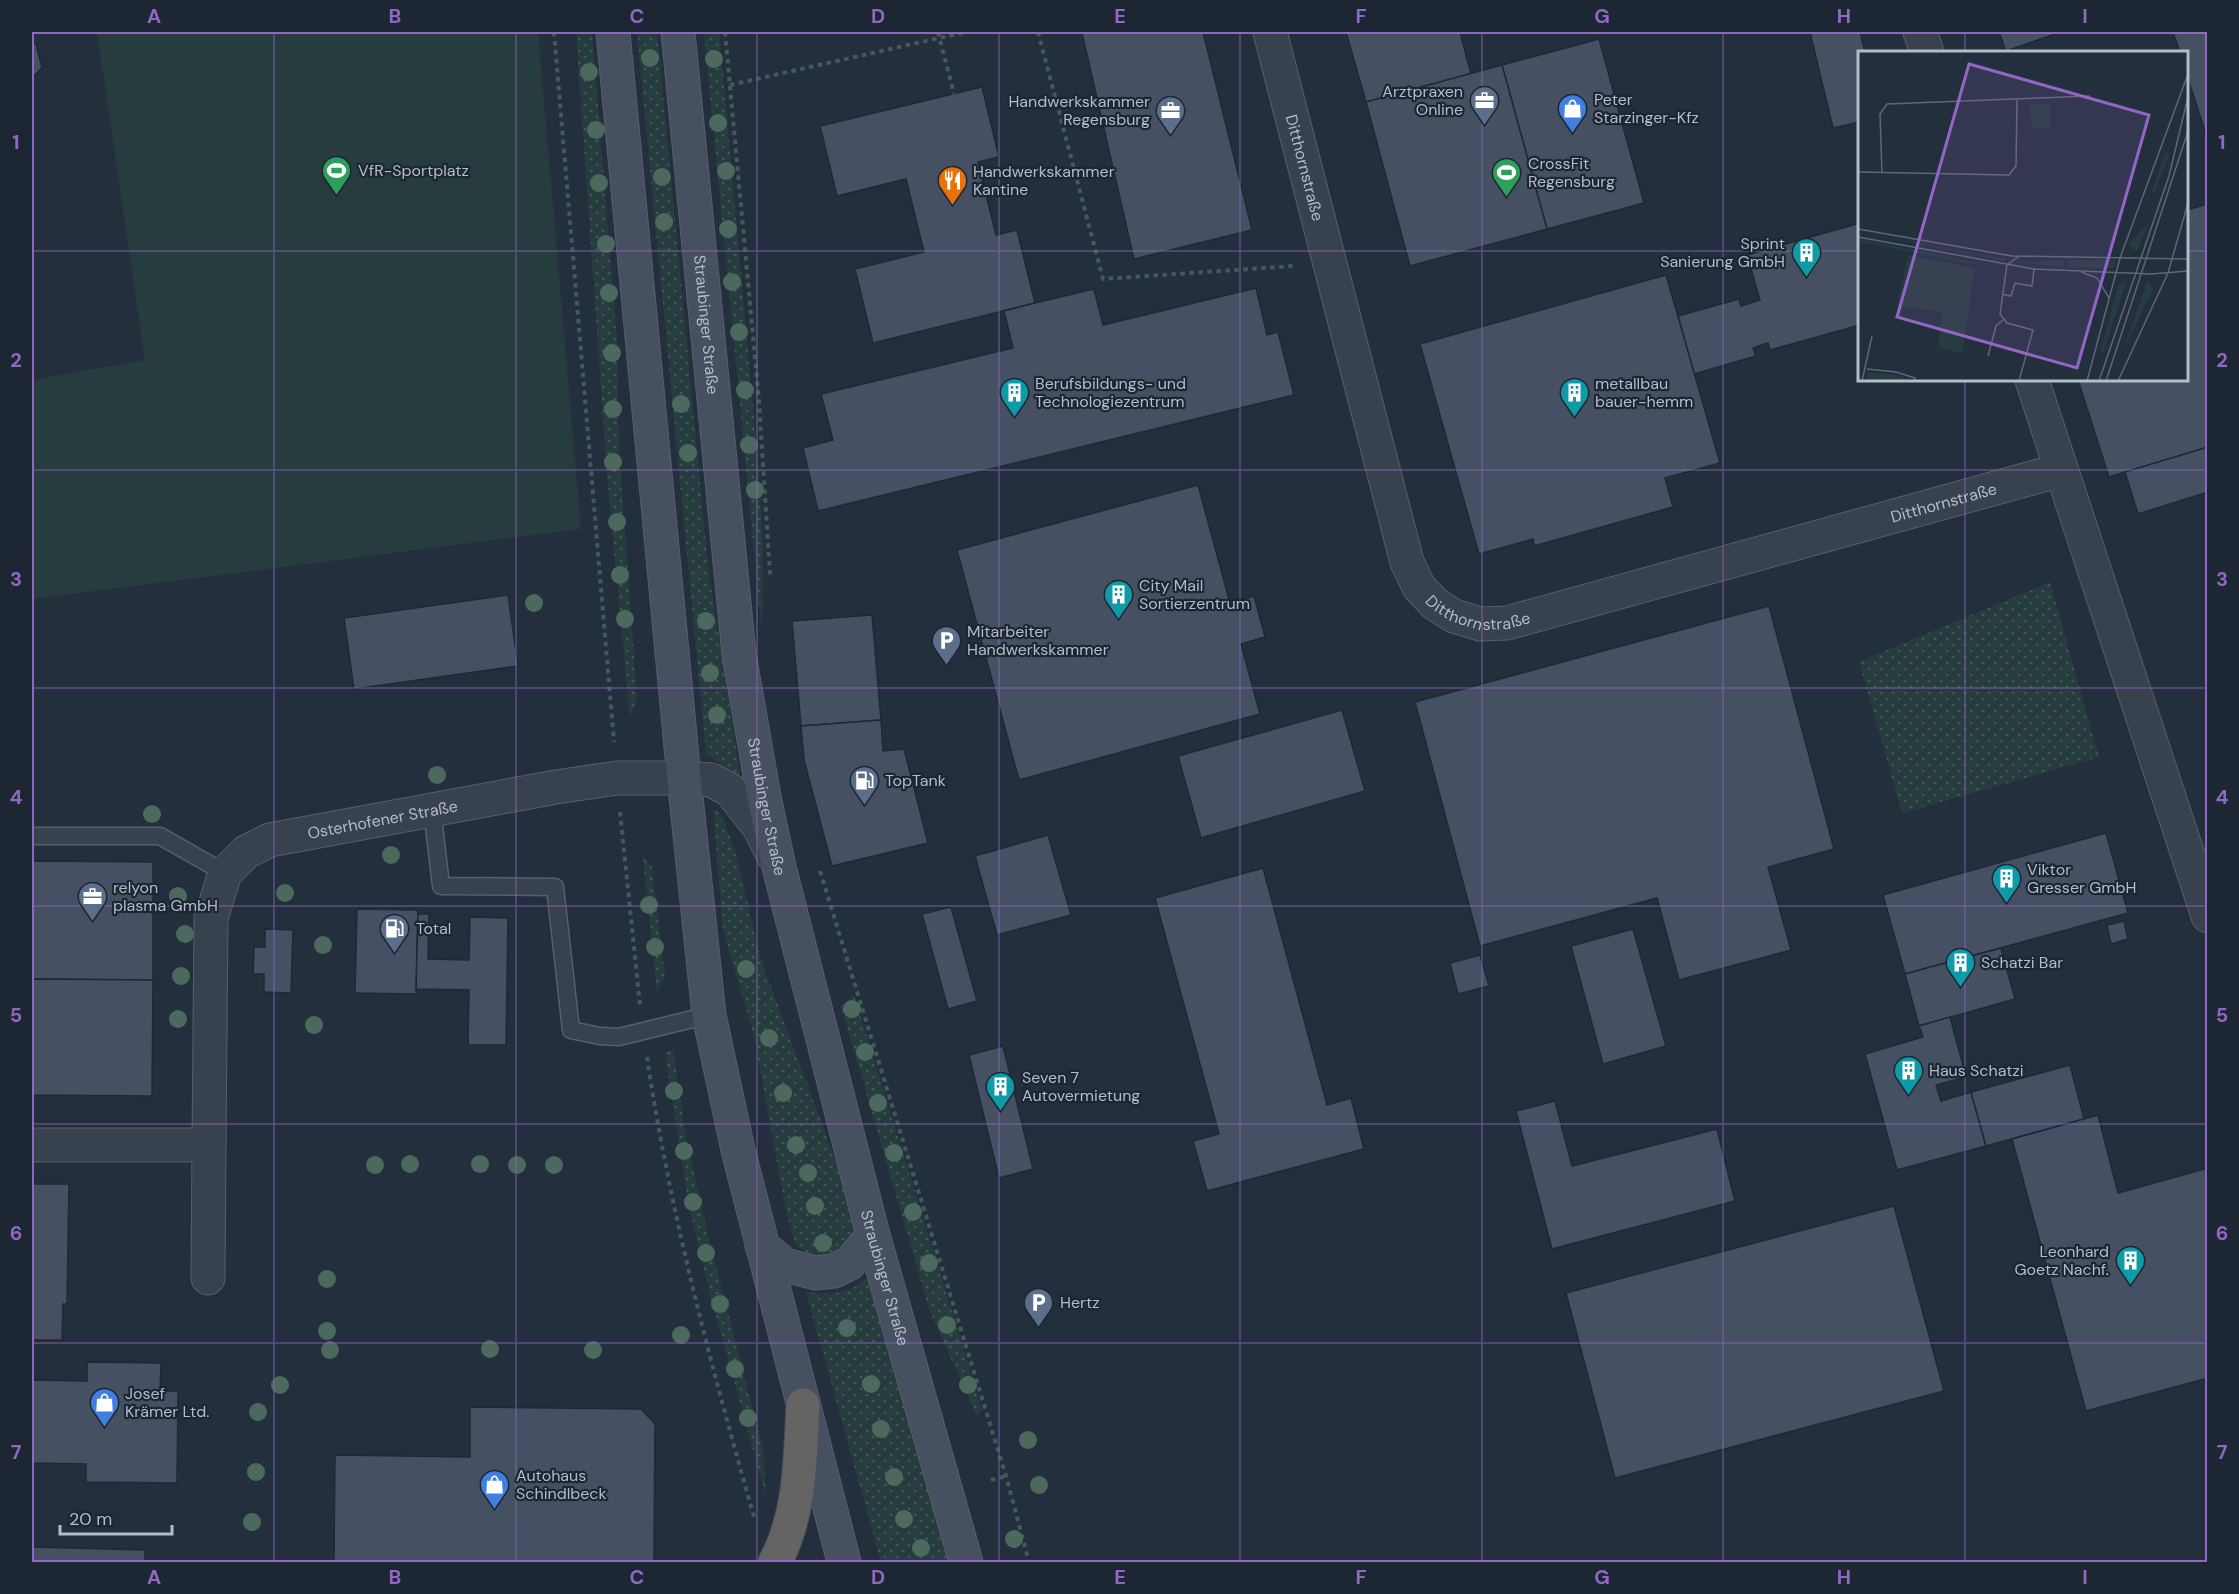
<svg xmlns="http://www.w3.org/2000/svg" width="2239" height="1594" font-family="'DM Sans',sans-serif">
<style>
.grass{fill:url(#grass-dots)}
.pitch{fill:#263c3f}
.building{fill:#455162;stroke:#1f2835;stroke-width:1.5}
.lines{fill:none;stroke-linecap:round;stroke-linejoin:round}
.service-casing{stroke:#565f6c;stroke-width:19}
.minor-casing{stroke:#565f6c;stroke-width:35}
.secondary-casing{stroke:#565f6c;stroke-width:35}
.trunk-casing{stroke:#434c59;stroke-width:35}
.path{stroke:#44595c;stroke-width:4;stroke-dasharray:4.5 4.5;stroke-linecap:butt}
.service{stroke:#38414e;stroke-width:16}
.minor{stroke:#38414e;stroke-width:33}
.secondary{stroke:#465061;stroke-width:33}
.trunk{stroke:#656462;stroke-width:33}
.tree{fill:#4b6a5d}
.grid{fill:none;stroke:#9266c3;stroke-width:1.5;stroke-opacity:0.55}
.labels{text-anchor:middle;stroke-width:4.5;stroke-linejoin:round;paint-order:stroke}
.poi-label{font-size:16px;fill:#b4bcc9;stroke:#1d2633;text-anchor:start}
.street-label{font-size:16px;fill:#b4bcc9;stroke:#1d2633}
.inset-road{fill:none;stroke:#5e6776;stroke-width:1.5}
.view{fill:#9266c3;fill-opacity:0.15;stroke:#9266c3;stroke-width:3}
.inset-edge{fill:none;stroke:#b4bcc9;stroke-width:3}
.neatline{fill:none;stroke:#9266c3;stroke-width:2}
.grid-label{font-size:20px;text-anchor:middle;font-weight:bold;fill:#9266c3}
</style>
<defs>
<pattern id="grass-dots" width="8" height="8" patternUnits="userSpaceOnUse" patternTransform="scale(1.5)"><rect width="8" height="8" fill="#263c3f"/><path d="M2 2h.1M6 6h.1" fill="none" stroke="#435659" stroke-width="1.8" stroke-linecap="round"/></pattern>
</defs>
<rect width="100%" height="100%" fill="#242f3e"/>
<g class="grass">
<polygon points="576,32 592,32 617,342 619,450 637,699 630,717 607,474"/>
<polygon points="637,32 657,32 708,566 740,774 736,777 706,753"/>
<polygon points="704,32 719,32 759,473 763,549 762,634"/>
<polygon points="2050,582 2099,757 1902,813 1859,662"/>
<path d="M713 810H717L724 821 737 858 761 960 839 1170 855 1225 850 1247C824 1264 821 1261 796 1246L786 1211 754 1036 723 930Z"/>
<polygon points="643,857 652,867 665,977 657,992"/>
<polygon points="854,995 982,1409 977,1417 929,1309 841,1006"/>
<polygon points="673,1050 685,1133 706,1227 763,1449 766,1497 709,1290 689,1206 665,1052"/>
<path d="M870 1275 952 1562H881L806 1292C833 1296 850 1294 870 1275Z"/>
</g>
<polygon class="pitch" points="97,32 538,32 581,529 32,599 32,380 145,360"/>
<g class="building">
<polygon points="1086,32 1203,32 1252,230 1134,259 1082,33"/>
<polygon points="1346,32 1460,32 1471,74 1366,102"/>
<polygon points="1810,32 1860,32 1865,52 1860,52 1860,122 1833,128"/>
<polygon points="1999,32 2061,32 2006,51"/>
<polygon points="2173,32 2208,32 2208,140 2186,73 2186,52 2180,52"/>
<polygon points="1599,39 1644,203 1547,229 1502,65"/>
<polygon points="32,43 36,44 42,68 32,78"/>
<polygon points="1502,65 1547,229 1410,266 1366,102"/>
<polygon points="982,87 999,157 978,162 996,235 1017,230 1035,303 873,343 855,269 924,252 906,179 837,196 820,126"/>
<polygon points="2208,204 2208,447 2109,477 2078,380 2186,380 2186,210"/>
<polygon points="1860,223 1860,325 1770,350 1768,343 1753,348 1756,356 1694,374 1678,316 1739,299 1741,306 1760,300 1747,255"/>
<polygon points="1666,275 1720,463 1665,478 1673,507 1534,546 1533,539 1479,554 1420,344"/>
<polygon points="1256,288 1267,335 1278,332 1294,395 818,511 803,448 833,440 821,394 1013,348 1004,311 1035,303 1094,289 1103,325"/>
<polygon points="2208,447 2208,492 2138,514 2125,472"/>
<polygon points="1198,485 1230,603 1254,596 1265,637 1241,644 1260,714 1019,780 957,550"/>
<polygon points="508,595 518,666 354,689 344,618"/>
<polygon points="1769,606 1834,849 1768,867 1791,950 1679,980 1657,898 1480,946 1415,702"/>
<polygon points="872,615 881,720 801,726 792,621"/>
<polygon points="1342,710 1365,791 1201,838 1178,756"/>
<polygon points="881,720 883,751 904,749 928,843 832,866 804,760 801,726"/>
<polygon points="2106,833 2128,913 1905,974 1883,895"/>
<polygon points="1048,835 1071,915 997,935 975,856"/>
<polygon points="32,861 153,862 153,980 32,979"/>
<polygon points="1263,868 1327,1105 1351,1098 1364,1149 1207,1191 1193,1141 1219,1134 1155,898"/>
<polygon points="951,907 977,1001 948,1009 922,914"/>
<polygon points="357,909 418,910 416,994 355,993"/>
<polygon points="418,914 429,914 428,959 469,960 470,917 508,918 506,1045 468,1045 469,990 416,989"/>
<polygon points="2124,921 2128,939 2111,944 2107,925"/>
<polygon points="265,929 293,930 291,993 264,992 264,974 253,974 254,947 265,947"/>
<polygon points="1633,929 1666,1046 1603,1064 1571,946"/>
<polygon points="2001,948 2015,999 1919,1026 1905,974"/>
<polygon points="1480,955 1489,986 1458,994 1450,963"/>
<polygon points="32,979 153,980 152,1096 32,1095"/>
<polygon points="1950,1017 1966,1077 1936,1085 1941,1101 1971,1092 1986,1146 1897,1170 1865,1054 1923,1037 1919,1026"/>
<polygon points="1003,1046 1033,1169 999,1178 969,1055"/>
<polygon points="2070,1065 2084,1119 1986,1146 1971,1092"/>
<polygon points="1555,1101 1572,1166 1717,1129 1735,1201 1552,1249 1516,1111"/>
<polygon points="2098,1115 2118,1193 2208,1168 2208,1378 2086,1411 2012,1139"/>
<polygon points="32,1184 69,1184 67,1304 63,1304 62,1340 32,1340"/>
<polygon points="1894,1206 1944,1391 1615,1478 1566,1293"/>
<polygon points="87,1362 161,1363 160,1391 178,1391 177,1483 86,1482 86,1464 32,1463 32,1380 87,1381"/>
<polygon points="470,1407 641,1409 655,1424 654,1562 334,1562 335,1455 470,1457"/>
<polygon points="32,1547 145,1550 145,1562 32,1562"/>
</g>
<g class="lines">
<defs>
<g id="service">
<polyline points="432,809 441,886 555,887 571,1030 600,1036 619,1037 709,1015"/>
<polyline points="32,836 160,836 225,873"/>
</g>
<g id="minor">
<path id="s1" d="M1270 32 1407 562 1419 587 1435 604 1454 616 1480 624 1507 623 2061 470"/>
<polyline points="1920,32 1927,52"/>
<polyline points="2032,380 2208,916"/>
<path id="s2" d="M32 1145H209L211 918 225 873 246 852 270 840 556 787 617 778H684L711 780 730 790 759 827 773 855"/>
<polyline points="208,1278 209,1145"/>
</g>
<g id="secondary">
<polyline points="613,32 684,778 709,1015 738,1150 844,1562"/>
<path id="s3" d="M678 32 739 654 764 797 779 867 873 1235 966 1562"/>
<polyline points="762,1246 785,1265 816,1273 834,1271 850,1263 873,1235"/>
</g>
<path id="trunk" d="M775 1562C801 1515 800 1457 803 1405"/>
</defs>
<use href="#service" class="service-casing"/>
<use href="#minor" class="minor-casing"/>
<use href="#secondary" class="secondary-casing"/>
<use href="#trunk" class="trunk-casing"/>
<g class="path">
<polyline points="554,32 614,742"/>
<polyline points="725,32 759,401 770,575"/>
<polyline points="938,32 954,94"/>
<polyline points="1038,32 1103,279 1293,266"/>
<polyline points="730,85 966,32"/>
<polyline points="620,812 640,1005"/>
<polyline points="820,871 1006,1476 1029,1562"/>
<path d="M647 1057C670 1213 711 1365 754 1517"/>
<polyline points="991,1480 1006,1476"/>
</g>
<use href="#service" class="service"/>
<use href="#minor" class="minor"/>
<use href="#secondary" class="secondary"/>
<use href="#trunk" class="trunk"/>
</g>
<g class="tree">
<circle cx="650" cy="58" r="9"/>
<circle cx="714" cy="59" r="9"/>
<circle cx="589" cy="72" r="9"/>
<circle cx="718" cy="123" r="9"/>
<circle cx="596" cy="130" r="9"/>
<circle cx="726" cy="171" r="9"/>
<circle cx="662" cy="177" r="9"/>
<circle cx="599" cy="183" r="9"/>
<circle cx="664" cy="222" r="9"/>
<circle cx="728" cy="229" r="9"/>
<circle cx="606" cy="244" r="9"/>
<circle cx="732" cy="282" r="9"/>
<circle cx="609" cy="293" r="9"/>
<circle cx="739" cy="332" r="9"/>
<circle cx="612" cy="353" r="9"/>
<circle cx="745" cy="390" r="9"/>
<circle cx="681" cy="404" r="9"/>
<circle cx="613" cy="409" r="9"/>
<circle cx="749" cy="445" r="9"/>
<circle cx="688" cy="453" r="9"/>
<circle cx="613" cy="462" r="9"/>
<circle cx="755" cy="490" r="9"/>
<circle cx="617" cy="522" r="9"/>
<circle cx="620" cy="575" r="9"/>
<circle cx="534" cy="603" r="9"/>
<circle cx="625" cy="619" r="9"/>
<circle cx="706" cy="621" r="9"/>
<circle cx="710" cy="673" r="9"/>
<circle cx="717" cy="715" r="9"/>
<circle cx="437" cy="775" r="9"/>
<circle cx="152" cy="814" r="9"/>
<circle cx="391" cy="855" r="9"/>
<circle cx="285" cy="893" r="9"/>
<circle cx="178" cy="896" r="9"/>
<circle cx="649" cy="905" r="9"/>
<circle cx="185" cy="934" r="9"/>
<circle cx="323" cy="945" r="9"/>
<circle cx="655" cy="947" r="9"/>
<circle cx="746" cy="969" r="9"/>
<circle cx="181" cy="976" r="9"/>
<circle cx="852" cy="1009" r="9"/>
<circle cx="178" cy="1019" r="9"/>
<circle cx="314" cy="1025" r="9"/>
<circle cx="769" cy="1038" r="9"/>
<circle cx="865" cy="1052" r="9"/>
<circle cx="674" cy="1091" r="9"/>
<circle cx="783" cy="1093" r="9"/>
<circle cx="878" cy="1103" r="9"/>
<circle cx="796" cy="1145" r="9"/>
<circle cx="684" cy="1151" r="9"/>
<circle cx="894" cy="1153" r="9"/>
<circle cx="410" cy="1164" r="9"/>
<circle cx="480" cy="1164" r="9"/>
<circle cx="375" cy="1165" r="9"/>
<circle cx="517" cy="1165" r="9"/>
<circle cx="554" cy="1165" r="9"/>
<circle cx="808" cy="1173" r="9"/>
<circle cx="693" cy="1202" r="9"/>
<circle cx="815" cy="1206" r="9"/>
<circle cx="913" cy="1212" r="9"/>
<circle cx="823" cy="1243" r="9"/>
<circle cx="706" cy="1253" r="9"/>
<circle cx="929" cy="1263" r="9"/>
<circle cx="327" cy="1279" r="9"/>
<circle cx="720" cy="1304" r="9"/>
<circle cx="947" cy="1325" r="9"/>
<circle cx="847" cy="1328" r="9"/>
<circle cx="327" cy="1331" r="9"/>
<circle cx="681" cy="1335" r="9"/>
<circle cx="490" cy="1349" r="9"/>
<circle cx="330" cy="1350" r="9"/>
<circle cx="593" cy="1350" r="9"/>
<circle cx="735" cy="1369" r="9"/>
<circle cx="871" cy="1384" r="9"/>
<circle cx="280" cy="1385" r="9"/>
<circle cx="968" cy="1385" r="9"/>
<circle cx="258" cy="1412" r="9"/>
<circle cx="748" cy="1418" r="9"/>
<circle cx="881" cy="1429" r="9"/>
<circle cx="1028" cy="1440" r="9"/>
<circle cx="256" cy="1472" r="9"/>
<circle cx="894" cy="1477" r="9"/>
<circle cx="1039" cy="1485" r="9"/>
<circle cx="904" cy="1519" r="9"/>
<circle cx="252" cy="1522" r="9"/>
<circle cx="1014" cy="1539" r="9"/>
<circle cx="921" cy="1548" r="9"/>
</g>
<path class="grid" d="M274 32V1562M516 32V1562M757 32V1562M999 32V1562M1240 32V1562M1482 32V1562M1723 32V1562M1965 32V52M32 251H1860M2186 251H2208M1965 380V1562M32 470H2208M32 688H2208M32 906H2208M32 1124H2208M32 1343H2208"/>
<defs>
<symbol id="office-pin" viewBox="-11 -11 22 30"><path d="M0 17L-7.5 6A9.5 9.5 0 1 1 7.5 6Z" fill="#5c6f8a" stroke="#1d2633"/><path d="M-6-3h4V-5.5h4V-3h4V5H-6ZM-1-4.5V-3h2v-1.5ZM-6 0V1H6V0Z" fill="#fff"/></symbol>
<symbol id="shop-pin" viewBox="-11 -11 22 30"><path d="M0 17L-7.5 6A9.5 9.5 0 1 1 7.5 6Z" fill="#3f7fe0" stroke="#1d2633"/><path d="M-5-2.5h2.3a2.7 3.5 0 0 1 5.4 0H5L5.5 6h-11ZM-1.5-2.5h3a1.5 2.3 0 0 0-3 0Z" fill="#fff"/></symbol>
<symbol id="stadium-pin" viewBox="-11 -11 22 30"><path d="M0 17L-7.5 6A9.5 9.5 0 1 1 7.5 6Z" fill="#2e9e5b" stroke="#1d2633"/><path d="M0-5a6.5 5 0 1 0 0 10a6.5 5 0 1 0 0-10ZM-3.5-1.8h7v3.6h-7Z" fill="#fff"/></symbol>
<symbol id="restaurant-pin" viewBox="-11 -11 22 30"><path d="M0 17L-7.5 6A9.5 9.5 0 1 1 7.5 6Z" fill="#e8710a" stroke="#1d2633"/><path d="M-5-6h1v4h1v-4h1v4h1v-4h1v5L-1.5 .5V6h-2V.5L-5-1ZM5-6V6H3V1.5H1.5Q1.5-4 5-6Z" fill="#fff"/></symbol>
<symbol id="building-pin" viewBox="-11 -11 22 30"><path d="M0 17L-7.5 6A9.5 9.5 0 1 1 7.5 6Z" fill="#0f9aa8" stroke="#1d2633"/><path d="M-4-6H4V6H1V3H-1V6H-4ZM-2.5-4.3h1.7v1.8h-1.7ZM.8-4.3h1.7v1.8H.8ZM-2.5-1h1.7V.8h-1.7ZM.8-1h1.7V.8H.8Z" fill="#fff"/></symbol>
<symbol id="parking-pin" viewBox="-11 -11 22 30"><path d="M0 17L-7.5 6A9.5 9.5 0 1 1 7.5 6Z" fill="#5c6f8a" stroke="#1d2633"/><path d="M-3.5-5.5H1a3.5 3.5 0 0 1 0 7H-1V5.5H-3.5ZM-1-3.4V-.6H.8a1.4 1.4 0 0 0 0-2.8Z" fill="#fff"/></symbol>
<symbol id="fuel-pin" viewBox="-11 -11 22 30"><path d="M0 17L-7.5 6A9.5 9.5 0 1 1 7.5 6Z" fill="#5c6f8a" stroke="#1d2633"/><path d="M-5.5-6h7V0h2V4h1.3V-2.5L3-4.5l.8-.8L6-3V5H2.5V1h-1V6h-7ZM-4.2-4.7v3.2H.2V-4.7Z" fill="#fff"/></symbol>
</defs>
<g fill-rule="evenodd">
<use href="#office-pin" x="1468" y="84" width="33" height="45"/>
<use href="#shop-pin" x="1556" y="92" width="33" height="45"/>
<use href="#office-pin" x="1154" y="94" width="33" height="45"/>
<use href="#stadium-pin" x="320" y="154" width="33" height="45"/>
<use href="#stadium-pin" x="1490" y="156" width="33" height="45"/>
<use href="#restaurant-pin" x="936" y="164" width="33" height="45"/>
<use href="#building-pin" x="1790" y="236" width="33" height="45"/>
<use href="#building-pin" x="998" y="376" width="33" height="45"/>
<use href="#building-pin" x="1558" y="376" width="33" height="45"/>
<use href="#building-pin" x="1102" y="578" width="33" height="45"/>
<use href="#parking-pin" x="930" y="624" width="33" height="45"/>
<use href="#fuel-pin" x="848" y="764" width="33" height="45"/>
<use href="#building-pin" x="1990" y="862" width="33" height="45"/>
<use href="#office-pin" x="76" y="880" width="33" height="45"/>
<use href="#fuel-pin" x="378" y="912" width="33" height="45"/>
<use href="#building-pin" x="1944" y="946" width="33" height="45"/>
<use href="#building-pin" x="1892" y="1054" width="33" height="45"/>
<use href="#building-pin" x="984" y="1070" width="33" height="45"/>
<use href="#building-pin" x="2114" y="1244" width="33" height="45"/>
<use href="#parking-pin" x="1022" y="1286" width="33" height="45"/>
<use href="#shop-pin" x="88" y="1386" width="33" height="45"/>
<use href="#shop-pin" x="478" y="1468" width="33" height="45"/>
</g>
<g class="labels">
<g class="poi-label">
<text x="1463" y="97" text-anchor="end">Arztpraxen<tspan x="1463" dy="18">Online</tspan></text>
<text x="1594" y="105">Peter<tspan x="1594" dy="18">Starzinger-Kfz</tspan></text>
<text x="1150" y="107" text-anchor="end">Handwerkskammer<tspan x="1150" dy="18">Regensburg</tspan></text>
<text x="1528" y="169">CrossFit<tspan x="1528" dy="18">Regensburg</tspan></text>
<text x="358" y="176">VfR-Sportplatz</text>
<text x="973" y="177">Handwerkskammer<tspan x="973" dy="18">Kantine</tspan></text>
<text x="1785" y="249" text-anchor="end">Sprint<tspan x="1785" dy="18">Sanierung GmbH</tspan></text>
<text x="1035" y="389">Berufsbildungs- und<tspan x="1035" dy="18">Technologiezentrum</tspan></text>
<text x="1595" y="389">metallbau<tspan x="1595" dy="18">bauer-hemm</tspan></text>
<text x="1139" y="591">City Mail<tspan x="1139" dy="18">Sortierzentrum</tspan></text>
<text x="967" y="637">Mitarbeiter<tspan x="967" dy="18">Handwerkskammer</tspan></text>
<text x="885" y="786">TopTank</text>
<text x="2027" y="875">Viktor<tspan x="2027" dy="18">Gresser GmbH</tspan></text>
<text x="113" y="893">relyon<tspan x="113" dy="18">plasma GmbH</tspan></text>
<text x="416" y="934">Total</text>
<text x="1981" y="968">Schatzi Bar</text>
<text x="1929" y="1076">Haus Schatzi</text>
<text x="1022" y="1083">Seven 7<tspan x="1022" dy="18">Autovermietung</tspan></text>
<text x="2109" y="1257" text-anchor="end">Leonhard<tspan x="2109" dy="18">Goetz Nachf.</tspan></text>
<text x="1060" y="1308">Hertz</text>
<text x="125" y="1399">Josef<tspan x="125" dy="18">Krämer Ltd.</tspan></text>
<text x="516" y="1481">Autohaus<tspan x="516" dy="18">Schindlbeck</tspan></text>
</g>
<g class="street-label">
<text dy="6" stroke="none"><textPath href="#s1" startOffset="140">Ditthornstraße</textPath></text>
<text dy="6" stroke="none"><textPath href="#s3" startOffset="294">Straubinger Straße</textPath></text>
<text dy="6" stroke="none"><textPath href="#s1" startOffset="1128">Ditthornstraße</textPath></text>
<text dy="6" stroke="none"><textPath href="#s1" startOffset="644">Ditthornstraße</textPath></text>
<text dy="6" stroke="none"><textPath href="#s3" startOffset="780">Straubinger Straße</textPath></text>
<text dy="6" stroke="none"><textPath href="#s2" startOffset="622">Osterhofener Straße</textPath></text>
<text dy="6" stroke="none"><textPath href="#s3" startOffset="1266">Straubinger Straße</textPath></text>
</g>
</g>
<g transform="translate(1858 51)">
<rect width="330" height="330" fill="#242f3e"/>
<path d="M171 53H192V77H174ZM0 181 125 204 150 208 147 210ZM0 188 97 207 140 218 0 190ZM205 209V216L153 211H172ZM211 209H255L258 212 255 217 211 216ZM10 321 38 324 54 329 7 330Z" fill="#263c3f"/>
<path d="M307 102H312L296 143 294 140ZM290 173 280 199H276L271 193ZM269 228 245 302H242L260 234ZM290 229 295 238 265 300Z" fill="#263c3f"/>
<path d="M50 204 117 217 104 303 80 296 84 261 39 255Z" fill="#263c3f"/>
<path class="inset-road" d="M0 121 151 124 158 115 159 48M24 122 22 63 29 53 232 45M0 178 154 205 330 208M0 186 176 218 293 223 330 220M160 206 149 214 142 263 149 272 175 279 161 330M223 221 239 227 251 247M144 243 153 245 157 232 174 235 176 218M130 305 138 275 145 269M9 318 38 321 57 327 56 330M4 330 14 285M229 330 262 207 330 23M241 330 311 125 330 46M248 330 330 80M260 330 310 222 330 152"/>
<path class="view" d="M111 13 291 64 219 317 39 266Z"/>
<rect width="330" height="330" class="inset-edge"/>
</g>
<rect width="2239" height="1594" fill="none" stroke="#1d2633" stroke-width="66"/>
<path d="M60 1525v9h112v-9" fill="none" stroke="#b4bcc9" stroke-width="3"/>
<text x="69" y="1525" font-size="18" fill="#b4bcc9" stroke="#1d2633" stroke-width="4.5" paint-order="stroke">20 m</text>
<rect x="33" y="33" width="2173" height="1528" class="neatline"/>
<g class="grid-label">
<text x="154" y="23">A</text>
<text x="395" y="23">B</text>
<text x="637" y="23">C</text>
<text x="878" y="23">D</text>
<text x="1120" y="23">E</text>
<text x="1361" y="23">F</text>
<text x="1602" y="23">G</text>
<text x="1844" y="23">H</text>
<text x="2085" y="23">I</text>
<text x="16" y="149">1</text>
<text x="2222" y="149">1</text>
<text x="16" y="367">2</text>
<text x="2222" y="367">2</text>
<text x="16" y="586">3</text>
<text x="2222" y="586">3</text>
<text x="16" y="804">4</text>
<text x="2222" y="804">4</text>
<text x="16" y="1022">5</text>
<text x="2222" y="1022">5</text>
<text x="16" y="1240">6</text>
<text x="2222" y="1240">6</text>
<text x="16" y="1459">7</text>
<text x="2222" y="1459">7</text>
<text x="154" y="1584">A</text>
<text x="395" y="1584">B</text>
<text x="637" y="1584">C</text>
<text x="878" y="1584">D</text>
<text x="1120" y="1584">E</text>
<text x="1361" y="1584">F</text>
<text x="1602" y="1584">G</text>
<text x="1844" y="1584">H</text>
<text x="2085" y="1584">I</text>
</g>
</svg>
